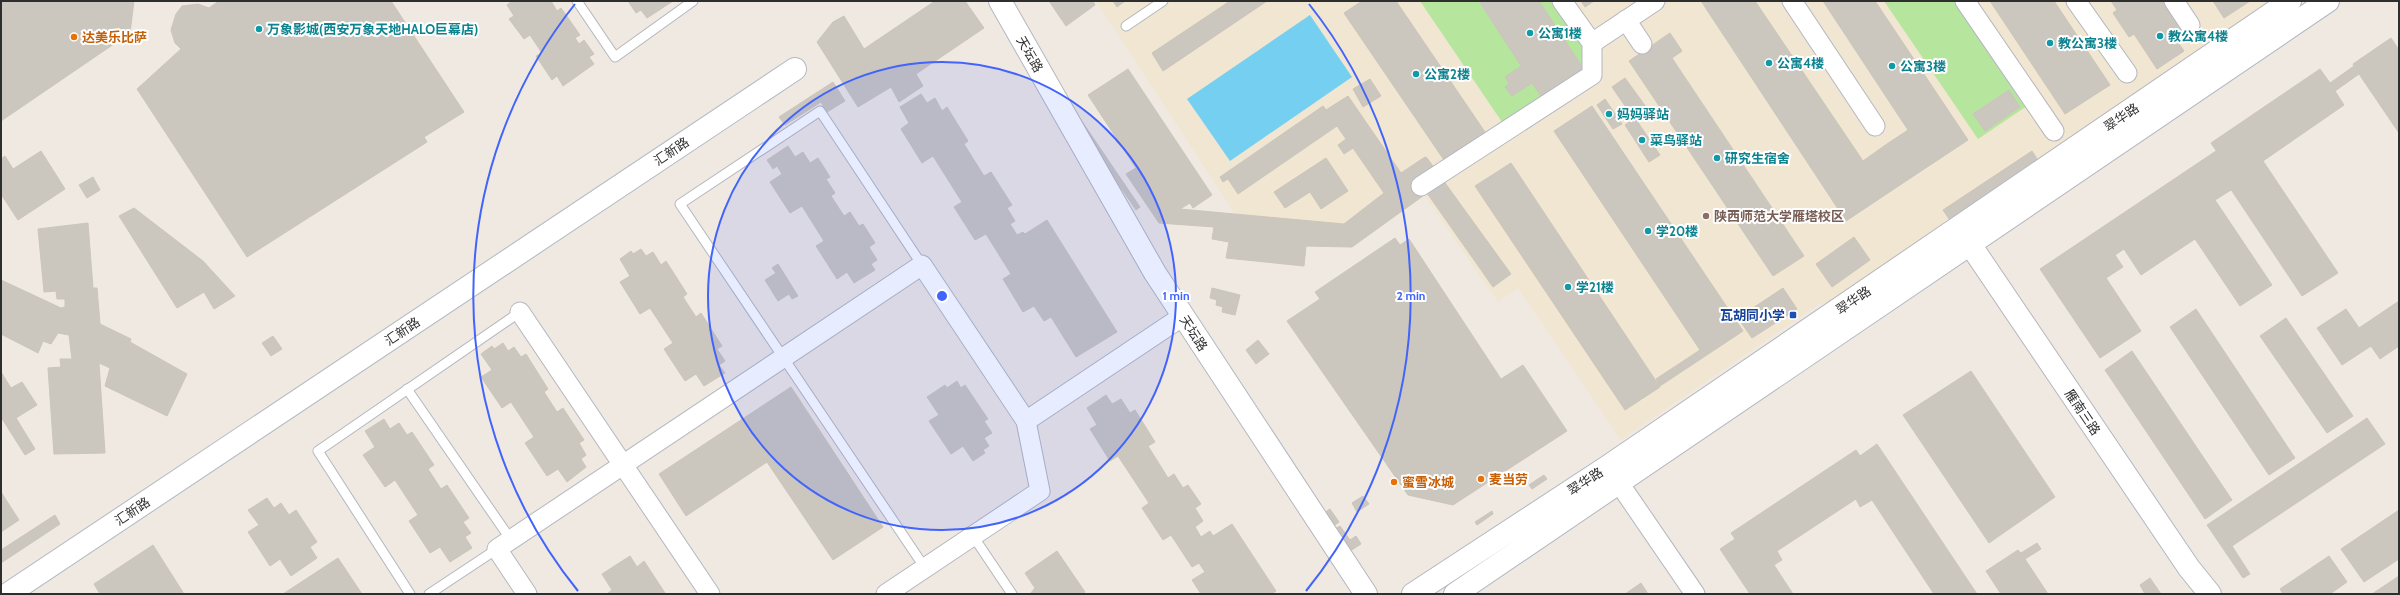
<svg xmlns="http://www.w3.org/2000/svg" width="2400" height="595" font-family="Cabin,'Noto Sans SC',sans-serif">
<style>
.education{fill:#f0e6d1}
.green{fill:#b6e59e}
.water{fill:#75cff0}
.building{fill:#cbc7bf;stroke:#cbc5ba}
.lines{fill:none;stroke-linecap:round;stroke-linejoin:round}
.lane-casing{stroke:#b4b7c1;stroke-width:11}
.street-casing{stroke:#b4b7c1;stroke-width:21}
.secondary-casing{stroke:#b4b7c1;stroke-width:24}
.lane{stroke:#fff;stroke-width:9}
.street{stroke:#fff;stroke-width:19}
.secondary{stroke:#fff;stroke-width:22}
.ring{fill:none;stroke:#4264fb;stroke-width:2}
.culture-dot{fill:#0f9aa8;stroke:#fff;stroke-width:1.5}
.food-dot{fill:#e8710a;stroke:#fff;stroke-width:1.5}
.education-dot{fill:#8d6e63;stroke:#fff;stroke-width:1.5}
.transit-dot{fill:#1a4fb4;stroke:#fff;stroke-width:1.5}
.labels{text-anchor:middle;stroke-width:4;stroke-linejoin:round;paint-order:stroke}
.culture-label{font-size:13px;font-weight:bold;fill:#0d838f;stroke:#fff;text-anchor:start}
.food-label{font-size:13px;font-weight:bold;fill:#c56008;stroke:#fff;text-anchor:start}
.street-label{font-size:13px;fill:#2e2e2e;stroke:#fff}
.education-label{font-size:13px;font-weight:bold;fill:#785e54;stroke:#fff;text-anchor:start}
.transit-label{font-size:13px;font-weight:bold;fill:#164399;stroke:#fff;text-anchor:end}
.centre{fill:#4264fb;stroke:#fff;stroke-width:2}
.ring-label{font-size:12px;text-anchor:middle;font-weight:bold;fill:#4264fb;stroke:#fff;stroke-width:4;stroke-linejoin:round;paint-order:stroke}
</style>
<rect width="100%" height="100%" fill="#efe9e1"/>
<polygon class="education" points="1096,1 2277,1 1832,316 1822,302 1621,440 1518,288 1498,302 1425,196 1358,240 1249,235"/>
<g class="green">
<polygon points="1420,1 1554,1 1583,45 1584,68 1502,122"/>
<polygon points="1884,1 1956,1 2027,106 1978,139"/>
</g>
<polygon class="water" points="1310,15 1352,77 1230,161 1187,99"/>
<g class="building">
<polygon points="1,1 134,1 130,33 1,121"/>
<polygon points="219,1 391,1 464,112 424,137 427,142 247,257 137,89 181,49 175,43 171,30 176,14 182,6 198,4 209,8"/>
<polygon points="512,1 551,1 557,11 561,8 580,35 575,38 579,44 584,40 594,54 589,57 594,64 563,86 557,76 552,80 536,56 542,53 530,35 524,39 509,19 514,16 507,5"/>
<polygon points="628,1 673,1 647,18 641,10 636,13"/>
<polygon points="935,1 965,1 984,28 916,74 923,86 899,102 891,87 858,107 817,42 833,22 844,16 864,49"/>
<polygon points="1049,1 1093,1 1095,5 1066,26"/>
<polygon points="1113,1 1125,1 1117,7"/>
<polygon points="1230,1 1267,1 1163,71 1152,53"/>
<polygon points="1362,1 1396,1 1487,135 1446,163 1344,13"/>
<polygon points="1479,1 1539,1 1585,71 1543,99 1532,83 1512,96 1505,87 1509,84 1505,77 1521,66"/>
<polygon points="1581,1 1594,1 1585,7"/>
<polygon points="1701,1 1755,1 1863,161 1884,146 1906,181 1846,221"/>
<polygon points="1823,1 1875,1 1968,140 1906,181 1884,146 1908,130"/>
<polygon points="1990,1 2054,1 2110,85 2065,114"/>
<polygon points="2111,1 2172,1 2192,31 2177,41 2184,51 2157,69 2134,34 2129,37 2113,13 2117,10"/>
<polygon points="2213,1 2250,1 2224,18"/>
<polygon points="1670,33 1682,51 1672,58 1804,256 1773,276 1629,61"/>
<polygon points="2391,38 2399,50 2399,133 2359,74 2335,91 2344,105 2263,161 2338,273 2302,296 2228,185 2236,180 2211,143 2320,69 2330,83 2354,66 2353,64"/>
<polygon points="1041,61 1140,207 1136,210 1037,64"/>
<polygon points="1128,69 1212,195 1193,208 1190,203 1180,209 1344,224 1384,193 1353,148 1344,154 1338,145 1346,139 1337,126 1238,194 1228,179 1223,182 1220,177 1323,106 1326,110 1348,96 1401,173 1425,157 1427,158 1511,274 1493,287 1427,193 1352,247 1306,246 1304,266 1226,258 1229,242 1212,239 1214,227 1159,223 1126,174 1136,168 1088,95"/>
<polygon points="1625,78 1646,107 1632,116 1612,87"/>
<polygon points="1370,79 1381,96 1363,107 1353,89"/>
<polygon points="833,82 845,101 827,112 821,102 785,125 779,117"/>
<polygon points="2009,90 2020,107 1985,131 1973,114"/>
<polygon points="921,94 927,103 935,98 942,111 947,107 968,141 964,144 984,176 991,172 1012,205 1007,208 1015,221 1010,224 1017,235 1023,232 1025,234 1047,220 1117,332 1076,357 1051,317 1044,321 1034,306 1023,312 1003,279 1011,274 986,234 975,240 954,207 962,202 933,156 922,163 901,129 909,123 900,107"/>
<polygon points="1605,99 1622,124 1613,129 1597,105"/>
<polygon points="1592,106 1743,331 1660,386 1656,379 1700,350 1554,131"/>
<polygon points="1635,118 1660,155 1649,162 1625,125"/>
<polygon points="788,146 795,157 803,152 810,163 818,158 830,177 826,179 835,193 831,196 844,216 850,212 859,226 863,224 875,243 869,247 877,260 871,264 875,270 854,283 847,272 837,279 816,246 824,241 802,206 790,213 770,182 782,174 777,166 773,169 767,160"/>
<polygon points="41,151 65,189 18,220 1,194 1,159 5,156 13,169"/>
<polygon points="2032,151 2046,173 1958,232 1943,210"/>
<polygon points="2216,151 2235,180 2227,185 2231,190 2215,200 2272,285 2240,306 2195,239 2141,275 2124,249 2115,255 2123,267 2106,278 2141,331 2100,358 2040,269"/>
<polygon points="1326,158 1348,191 1321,209 1310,192 1285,208 1274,192"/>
<polygon points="1511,163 1660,387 1625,410 1475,186"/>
<polygon points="93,177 100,190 87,198 79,185"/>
<polygon points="134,208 203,261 235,296 214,309 204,292 177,308 119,216"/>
<polygon points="88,223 93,288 97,288 100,324 131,339 130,342 187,374 167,416 105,386 110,368 99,363 105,453 54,454 48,368 61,367 60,359 72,359 69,335 58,333 51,344 43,341 38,353 1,334 1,280 61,308 65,307 65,299 57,299 56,291 44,292 38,229"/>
<polygon points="1854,237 1870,260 1832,287 1816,264"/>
<polygon points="1395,238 1400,245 1409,239 1501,379 1523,365 1567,431 1453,505 1408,495 1287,321 1320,299 1315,292"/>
<polygon points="641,249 646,256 653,252 661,265 666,261 687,294 683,297 696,317 701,313 722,346 717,349 725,361 719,365 725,373 704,386 696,374 685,381 664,349 673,343 650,308 640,314 620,282 630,276 620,259 631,251 633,254"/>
<polygon points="778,264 798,296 792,299 789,294 778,301 765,280 776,273 772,268"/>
<polygon points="1212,288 1240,295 1235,315 1222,312 1223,307 1216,305 1217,300 1210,298"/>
<polygon points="1783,288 1797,309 1752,338 1738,318"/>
<polygon points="2399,301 2399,346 2380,359 2371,346 2342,365 2317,328 2346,309 2359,328"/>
<polygon points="2196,309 2295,458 2269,475 2170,327"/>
<polygon points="2286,318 2353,416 2327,433 2260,336"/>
<polygon points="273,336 282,349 271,356 262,343"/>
<polygon points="1258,340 1269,354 1256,364 1246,350"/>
<polygon points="503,343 508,351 514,347 521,357 526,354 548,389 544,392 557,412 563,408 584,440 579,443 586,455 581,459 586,467 567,482 558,469 547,476 525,443 534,437 511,402 502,408 481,377 492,370 481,354 492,346 494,349"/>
<polygon points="2132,351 2232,500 2205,519 2105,370"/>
<polygon points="1971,371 2055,497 1989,543 1903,415"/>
<polygon points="1,372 11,388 22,382 37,405 16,418 35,449 25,455 1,417"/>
<polygon points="957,381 961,388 965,385 988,419 984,421 992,433 984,438 989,446 983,450 985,453 973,461 963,446 951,454 929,421 939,415 927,397 945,385 947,388"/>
<polygon points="791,387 883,527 833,560 767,462 686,516 659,474"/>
<polygon points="1106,395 1112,404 1121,399 1130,413 1135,410 1155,442 1148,446 1168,478 1174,474 1183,488 1188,485 1201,504 1195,508 1203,521 1195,527 1201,537 1210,531 1213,536 1232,524 1276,591 1271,594 1201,594 1192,580 1205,572 1199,563 1192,567 1171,535 1163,540 1142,508 1149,503 1118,456 1110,461 1090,429 1097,425 1087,408"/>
<polygon points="2367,418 2385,444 2232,546 2250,574 2243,578 2207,525"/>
<polygon points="384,419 390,429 399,423 407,435 412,432 434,465 428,469 441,489 447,485 469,518 463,522 471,533 465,537 472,548 450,562 440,547 430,553 409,521 418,515 395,480 385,487 363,455 375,447 365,431"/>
<polygon points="1877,444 1977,594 1934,594 1872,500 1860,507 1856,499 1777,551 1782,560 1774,565 1793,594 1750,594 1720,549 1735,539 1731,533 1856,450 1860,456"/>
<polygon points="1544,475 1547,479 1532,489 1529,485"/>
<polygon points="1,492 19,520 1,532"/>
<polygon points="1363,496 1369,504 1357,512 1352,503"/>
<polygon points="267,498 274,508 281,503 289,515 296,510 317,542 310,547 317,558 291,576 280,559 270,566 248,532 259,525 248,510"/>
<polygon points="1330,509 1339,522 1331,528 1321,515"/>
<polygon points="2399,510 2399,559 2364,582 2341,549"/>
<polygon points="1492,511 1493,514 1477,525 1475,522"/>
<polygon points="55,515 60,524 1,563 1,550"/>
<polygon points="1340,526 1350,540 1356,536 1361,544 1347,553 1333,530"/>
<polygon points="2037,543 2041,549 2025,559 2048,594 2001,594 1986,571 2018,550 2021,553"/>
<polygon points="153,545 184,594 100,594 94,584"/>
<polygon points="1057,551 1085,592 1082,594 1030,594 1035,588 1025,573"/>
<polygon points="630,556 637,567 644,561 665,593 607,594 612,590 602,574"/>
<polygon points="2329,556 2347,582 2330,594 2283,594 2280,589"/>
<polygon points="338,558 362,594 283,594"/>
<polygon points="2399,576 2399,594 2372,594"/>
<polygon points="2150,578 2161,594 2145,594 2140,585"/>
<polygon points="1641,583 1648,594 1625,594"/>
</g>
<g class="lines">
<defs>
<g id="lane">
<polyline points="577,1 615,57 693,1"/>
<polyline points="1126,26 1163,1"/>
<polyline points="922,265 820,111 680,204 925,568"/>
<polyline points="407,389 511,540"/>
<polyline points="973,536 1012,594"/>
<polyline points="410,594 318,451 520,312"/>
<polyline points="429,594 497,549"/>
</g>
<g id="street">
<polyline points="1792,1 1875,126"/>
<polyline points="1965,1 2054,131"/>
<polyline points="2076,1 2127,73"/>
<polyline points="2174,1 2190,25"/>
<polyline points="1626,20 1642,44"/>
<polyline points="1592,43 1655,1"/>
<polyline points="1421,186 1592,75 1592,43 1562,1"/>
<polyline points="520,312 710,594"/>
<polyline points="1026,421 1183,316"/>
<polyline points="1619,483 1695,594"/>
<polyline points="527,594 497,549 922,265 1026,421 1040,491 886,594"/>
</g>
<g id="secondary">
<polyline points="1000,1 1155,273 1366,594"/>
<polyline points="1961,231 2189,568 2210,594"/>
<polyline points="8,594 795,69"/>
<polyline points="1413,594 1607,467 2290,1"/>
<polyline points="1455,594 2328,1"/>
</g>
</defs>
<use href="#lane" class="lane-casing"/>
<use href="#street" class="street-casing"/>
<use href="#secondary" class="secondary-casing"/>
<use href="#lane" class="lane"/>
<use href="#street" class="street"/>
<use href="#secondary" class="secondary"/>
</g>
<circle cx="942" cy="296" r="234" fill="#4264fb" fill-opacity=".12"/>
<g class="ring">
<circle cx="942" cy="296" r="234"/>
<path d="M578 591A469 469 0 0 1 575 4M1309 4A469 469 0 0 1 1306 591"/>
</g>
<g class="culture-dot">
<circle cx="259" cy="29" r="4"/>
<circle cx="1530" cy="33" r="4"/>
<circle cx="2160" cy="36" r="4"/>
<circle cx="2050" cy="43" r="4"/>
<circle cx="1769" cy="63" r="4"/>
<circle cx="1892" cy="66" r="4"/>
<circle cx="1416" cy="74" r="4"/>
<circle cx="1609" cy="114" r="4"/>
<circle cx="1642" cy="140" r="4"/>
<circle cx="1717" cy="158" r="4"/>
<circle cx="1648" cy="231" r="4"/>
<circle cx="1568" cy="287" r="4"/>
</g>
<g class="food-dot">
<circle cx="74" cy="37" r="4"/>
<circle cx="1481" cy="479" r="4"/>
<circle cx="1394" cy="482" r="4"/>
</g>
<circle class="education-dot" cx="1706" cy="216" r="4"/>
<rect class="transit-dot" x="1789" y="311" width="8" height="8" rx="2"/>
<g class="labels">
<g class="culture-label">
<text x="267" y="34">万象影城(西安万象天地HALO巨幕店)</text>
<text x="1538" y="38">公寓1楼</text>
<text x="2168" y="41">教公寓4楼</text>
<text x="2058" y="48">教公寓3楼</text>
<text x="1777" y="68">公寓4楼</text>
<text x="1900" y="71">公寓3楼</text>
<text x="1424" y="79">公寓2楼</text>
<text x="1617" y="119">妈妈驿站</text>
<text x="1650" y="145">菜鸟驿站</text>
<text x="1725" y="163">研究生宿舍</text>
<text x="1656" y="236">学20楼</text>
<text x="1576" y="292">学21楼</text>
</g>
<g class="food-label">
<text x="82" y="42">达美乐比萨</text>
<text x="1489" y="484">麦当劳</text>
<text x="1402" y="487">蜜雪冰城</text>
</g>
<g class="street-label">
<text transform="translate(1030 54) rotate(60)" y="5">天坛路</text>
<text transform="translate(2121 117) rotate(-34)" y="5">翠华路</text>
<text transform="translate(671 151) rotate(-34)" y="5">汇新路</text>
<text transform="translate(1853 300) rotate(-34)" y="5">翠华路</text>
<text transform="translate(402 331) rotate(-34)" y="5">汇新路</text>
<text transform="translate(1194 333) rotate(57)" y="5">天坛路</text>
<text transform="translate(2083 412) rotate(56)" y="5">雁南三路</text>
<text transform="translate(1585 481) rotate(-33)" y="5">翠华路</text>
<text transform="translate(132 511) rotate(-34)" y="5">汇新路</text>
</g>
<g class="education-label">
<text x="1714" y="221">陕西师范大学雁塔校区</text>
</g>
<g class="transit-label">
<text x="1785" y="320">瓦胡同小学</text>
</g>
</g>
<circle cx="942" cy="296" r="6" class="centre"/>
<g class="ring-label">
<text x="1176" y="300">1 min</text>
<text x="1411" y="300">2 min</text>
</g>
<rect width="2400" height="595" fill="none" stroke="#2e2e2e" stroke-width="4"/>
</svg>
